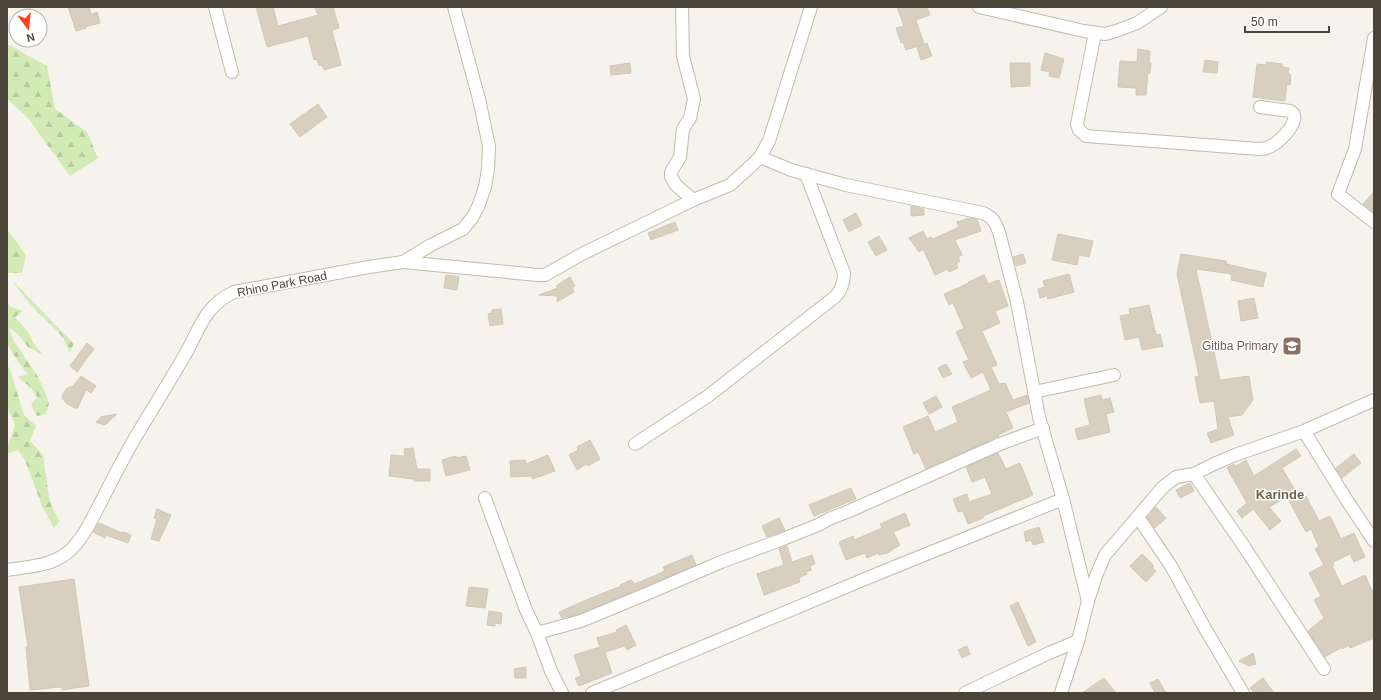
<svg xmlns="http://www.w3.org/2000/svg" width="1381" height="700" font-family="Arial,sans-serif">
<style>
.forest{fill:url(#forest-firs)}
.building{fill:#d8cfc1;stroke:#d3c7b4}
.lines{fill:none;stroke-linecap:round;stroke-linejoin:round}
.minor-casing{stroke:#c2bbae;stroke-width:14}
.minor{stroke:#fff;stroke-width:12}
.labels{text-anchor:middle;stroke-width:3;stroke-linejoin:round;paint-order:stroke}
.street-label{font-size:12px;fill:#4b4439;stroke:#fff}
.education-label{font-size:12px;fill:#785e54;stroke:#fff;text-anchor:end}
.neighbourhood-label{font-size:13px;font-weight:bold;fill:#6e6250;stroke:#fff}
</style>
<defs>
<pattern id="forest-firs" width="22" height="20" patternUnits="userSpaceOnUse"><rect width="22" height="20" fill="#d2eab5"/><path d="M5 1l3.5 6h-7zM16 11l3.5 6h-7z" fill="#b6ca9c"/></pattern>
</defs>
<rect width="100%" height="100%" fill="#f6f3ec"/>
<g class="forest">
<polygon points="7,44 47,66 55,109 87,132 98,158 70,176 28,118 7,99"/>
<polygon points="7,229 26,255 22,273 7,273"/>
<path d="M12 280 74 344 69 353C66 333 45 322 33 307 25 299 19 289 12 280Z"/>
<polygon points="7,302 11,307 23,311 15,317 28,332 34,344 43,355 28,347 17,333 9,328 14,341 37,375 45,392 49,404 46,414 37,416 31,405 37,397 31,388 18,377 28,374 19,363 7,344"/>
<polygon points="7,365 10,369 24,415 36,426 30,441 43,455 49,497 53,510 60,521 54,528 42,506 25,460 18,450 7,454 7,449 15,424 9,412 7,402"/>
</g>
<g class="building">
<polygon points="68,7 89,7 91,14 97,12 100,23 85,27 86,28 76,31"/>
<polygon points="256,7 273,7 278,26 318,15 315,7 333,7 339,28 332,30 341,65 324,70 322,65 319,66 317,59 314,60 308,36 267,47"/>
<polygon points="897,7 927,7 930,15 916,20 924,44 906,50 903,42 901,43 896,28 904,26"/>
<polygon points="927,43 932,56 921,60 917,47"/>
<polygon points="1138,49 1150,51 1149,63 1151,63 1150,73 1148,73 1146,95 1136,95 1136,88 1118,87 1120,61 1137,62"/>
<polygon points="1045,53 1064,59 1059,78 1049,76 1050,72 1041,70"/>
<polygon points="1205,60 1218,62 1217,73 1203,72"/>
<polygon points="1267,62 1282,64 1282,67 1289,68 1288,74 1291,75 1290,85 1287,84 1285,101 1253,97 1257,64 1266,65"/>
<polygon points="630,63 631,73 611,75 610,66"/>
<polygon points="1010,63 1030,63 1030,86 1011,87"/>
<polygon points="318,104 327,117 300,137 290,124"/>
<polygon points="1374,192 1374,212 1363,204"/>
<polygon points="911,206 924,209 924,215 911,216"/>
<polygon points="856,213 862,225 849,232 843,220"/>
<polygon points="969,218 977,219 981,231 955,240 962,255 958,257 960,261 956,263 958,268 949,272 947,269 935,275 923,249 919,252 909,238 923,231 927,239 931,237 933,239 959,227 957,222"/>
<polygon points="675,222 678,230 651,240 648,233"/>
<polygon points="1058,234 1093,241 1089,257 1079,255 1077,265 1052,260"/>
<polygon points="879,236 887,250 876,256 868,242"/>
<polygon points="1023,254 1026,263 1016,266 1013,257"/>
<polygon points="1181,254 1226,261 1226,264 1266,273 1263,287 1231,280 1232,274 1196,269 1220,380 1249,376 1253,400 1242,415 1228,417 1234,435 1211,443 1207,433 1218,429 1214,401 1200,403 1195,377 1199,376 1177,274"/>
<polygon points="1069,274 1074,292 1048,299 1047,296 1040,298 1038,289 1045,287 1043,281"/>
<polygon points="446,275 459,277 457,290 444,288"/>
<polygon points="984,275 988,284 999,280 1008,306 995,311 1000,323 982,331 997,365 991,367 999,384 1005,383 1013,400 1027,395 1029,403 1006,412 1013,428 998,435 999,436 926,469 918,452 914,454 903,427 928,416 935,432 958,422 952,407 991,390 983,372 971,378 963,362 969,360 956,332 964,328 953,303 949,305 944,294 969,283 968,282"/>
<polygon points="570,277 575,286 572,288 574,292 557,302 557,296 539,295 558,288 556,286"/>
<polygon points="1254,298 1258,318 1241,321 1238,301"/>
<polygon points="1149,305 1156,335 1160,334 1163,346 1142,350 1139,337 1125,340 1120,316 1130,314 1129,309"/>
<polygon points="501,309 503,324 490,326 488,314 492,313 492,310"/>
<polygon points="87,343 94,349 77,372 70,366"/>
<polygon points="946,364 952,374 943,378 938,368"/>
<polygon points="81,376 96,386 91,393 86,390 77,409 67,404 62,398 63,394 67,388 73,386"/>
<polygon points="1101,395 1102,400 1110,398 1114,412 1106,414 1110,432 1078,440 1075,429 1090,425 1084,399"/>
<polygon points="936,396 942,407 929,414 923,403"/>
<polygon points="117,414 105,425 103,425 96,422 101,417"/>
<polygon points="590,440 600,459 588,466 586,464 577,470 569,455 578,450 577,447"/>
<polygon points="413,448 417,469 430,469 430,481 414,481 414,479 389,476 391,455 405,456 404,449"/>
<polygon points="1296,449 1301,456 1282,468 1300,499 1306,496 1319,521 1330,516 1341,539 1354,533 1365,557 1354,562 1350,554 1333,562 1334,565 1332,566 1342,586 1365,575 1374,595 1374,638 1350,648 1349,645 1342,649 1342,647 1325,657 1308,631 1324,618 1314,600 1321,596 1309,573 1324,565 1315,549 1319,547 1311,529 1306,532 1287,497 1269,507 1281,521 1270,530 1253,509 1242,518 1237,511 1247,503 1227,468 1234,464 1236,466 1246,460 1254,476"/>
<polygon points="998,453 1006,469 1020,463 1033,495 983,516 983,518 968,524 963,511 958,512 953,499 967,494 969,502 992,494 985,477 972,482 966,467"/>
<polygon points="1354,454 1361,463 1342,478 1336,468"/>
<polygon points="548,455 555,471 533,479 531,476 511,477 510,461 525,460 526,464"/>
<polygon points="456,456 457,458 466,456 470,470 446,476 442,460"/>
<polygon points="1190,483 1194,491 1180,498 1176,490"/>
<polygon points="851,488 856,499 814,516 809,505"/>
<polygon points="1156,507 1166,518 1155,528 1147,517"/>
<polygon points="157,509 171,515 159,541 151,539 157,519 154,518"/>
<polygon points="905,513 910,525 893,532 900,545 890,551 890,552 879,555 878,553 867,558 865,553 846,560 839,542 853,536 854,540 882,528 880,524"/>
<polygon points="779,518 785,530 767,537 762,526"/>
<polygon points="99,523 122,533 123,532 131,535 128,543 106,535 105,538 93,532"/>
<polygon points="1039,527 1044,542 1033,545 1031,540 1026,542 1024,532"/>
<polygon points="787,546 792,562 812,555 815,564 810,566 811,570 806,572 807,574 799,578 800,582 764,595 757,574 784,565 779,549"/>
<polygon points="1142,554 1154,566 1152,568 1156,571 1146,582 1130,566"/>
<polygon points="692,555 696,565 579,614 562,618 559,612 591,598 621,586 620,585 631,580 635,584 665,571 663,567"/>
<polygon points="74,579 89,686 62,690 62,687 30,690 26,647 28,647 19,587"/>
<polygon points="469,587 488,589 485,608 466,606"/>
<polygon points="1018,602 1036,642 1028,646 1010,606"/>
<polygon points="489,611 502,613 501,624 495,623 495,626 487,625"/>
<polygon points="626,625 636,645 627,650 625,646 605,652 612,673 579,686 575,678 581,676 574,655 600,647 597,638 617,632 616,630"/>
<polygon points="967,646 970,654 962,658 958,650"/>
<polygon points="1253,653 1256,664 1249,666 1239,661"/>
<polygon points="526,667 526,678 515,678 514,669"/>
<polygon points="1104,678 1116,693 1082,693"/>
<polygon points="1263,678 1274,693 1254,693 1250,688"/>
<polygon points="1158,679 1166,693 1155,693 1150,683"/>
</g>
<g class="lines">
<defs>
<g id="minor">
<polyline points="215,7 232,72"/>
<polyline points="682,7 683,56 694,99 690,118 683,129 680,157 671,172 671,177 676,185 693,200"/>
<polyline points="979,7 1084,31 1105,34 1116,31 1137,23 1161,7"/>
<path d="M1095 33 1077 124 1079 130 1086 136 1259 149C1263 149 1268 148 1271 146 1280 142 1304 118 1290 111L1260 107"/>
<polyline points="1374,38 1355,149 1338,194 1374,222"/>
<path d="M760 157 791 170 846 185 983 213C993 217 995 222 999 232L1017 302 1039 417 1063 499 1088 601"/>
<polyline points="403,262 538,275 545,275 582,254 693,200 730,185 754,163 760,157 769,141 811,7"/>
<polyline points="1034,392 1114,375"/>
<polyline points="1304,431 1346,499 1374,541"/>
<path d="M635 444 708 396 835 297C842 290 844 283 844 273L806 174"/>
<polyline points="1194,474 1243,545 1324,669"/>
<polyline points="485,498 526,610 537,633 551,671 562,693"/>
<polyline points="1138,517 1171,566 1203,625 1243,693"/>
<path d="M7 570C27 567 51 566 67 553 84 539 92 518 102 500 113 478 124 457 136 436 153 408 170 381 186 353 201 326 205 306 234 292L369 267 403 262 431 245 463 229 472 218 478 207 485 187 488 169 489 146 479 99 454 7"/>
<polyline points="537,633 581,621 651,592 721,562 778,541 818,525 831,518 847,512 1000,444 1043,428"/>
<polyline points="592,693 877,574 1063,499"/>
<polyline points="965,693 1049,653 1078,641"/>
<polyline points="1061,693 1078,641 1088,601 1096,576 1105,555 1163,487 1176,477 1194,474 1214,464 1235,455 1304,431 1374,400"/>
</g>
</defs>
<use href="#minor" class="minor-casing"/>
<use href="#minor" class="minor"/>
</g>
<defs>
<symbol id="school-square" viewBox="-11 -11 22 22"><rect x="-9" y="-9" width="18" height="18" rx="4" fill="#8d6e63" stroke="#fff"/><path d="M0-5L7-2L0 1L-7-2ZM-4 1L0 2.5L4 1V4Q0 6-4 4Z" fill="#fff"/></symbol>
</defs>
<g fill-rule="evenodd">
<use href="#school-square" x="1281" y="335" width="22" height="22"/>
</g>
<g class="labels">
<g class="street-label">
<text transform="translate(282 284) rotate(-11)" y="4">Rhino Park Road</text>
</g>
<g class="education-label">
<text x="1278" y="350">Gitiba Primary</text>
</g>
<g class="neighbourhood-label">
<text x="1280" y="499">Karinde</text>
</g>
</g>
<rect width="1381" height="700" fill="none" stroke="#4b4439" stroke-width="16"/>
<g transform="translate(28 28) rotate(165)"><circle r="19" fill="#ffffff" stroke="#b7b4b0"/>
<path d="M0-3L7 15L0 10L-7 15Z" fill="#fc3f1d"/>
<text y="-6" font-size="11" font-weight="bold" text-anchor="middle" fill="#4b4439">N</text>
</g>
<path d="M1245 26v6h84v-6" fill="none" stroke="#4b4439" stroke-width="2"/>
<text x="1251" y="26" font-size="12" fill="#4b4439" stroke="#ffffff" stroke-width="3" paint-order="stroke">50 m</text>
</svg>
